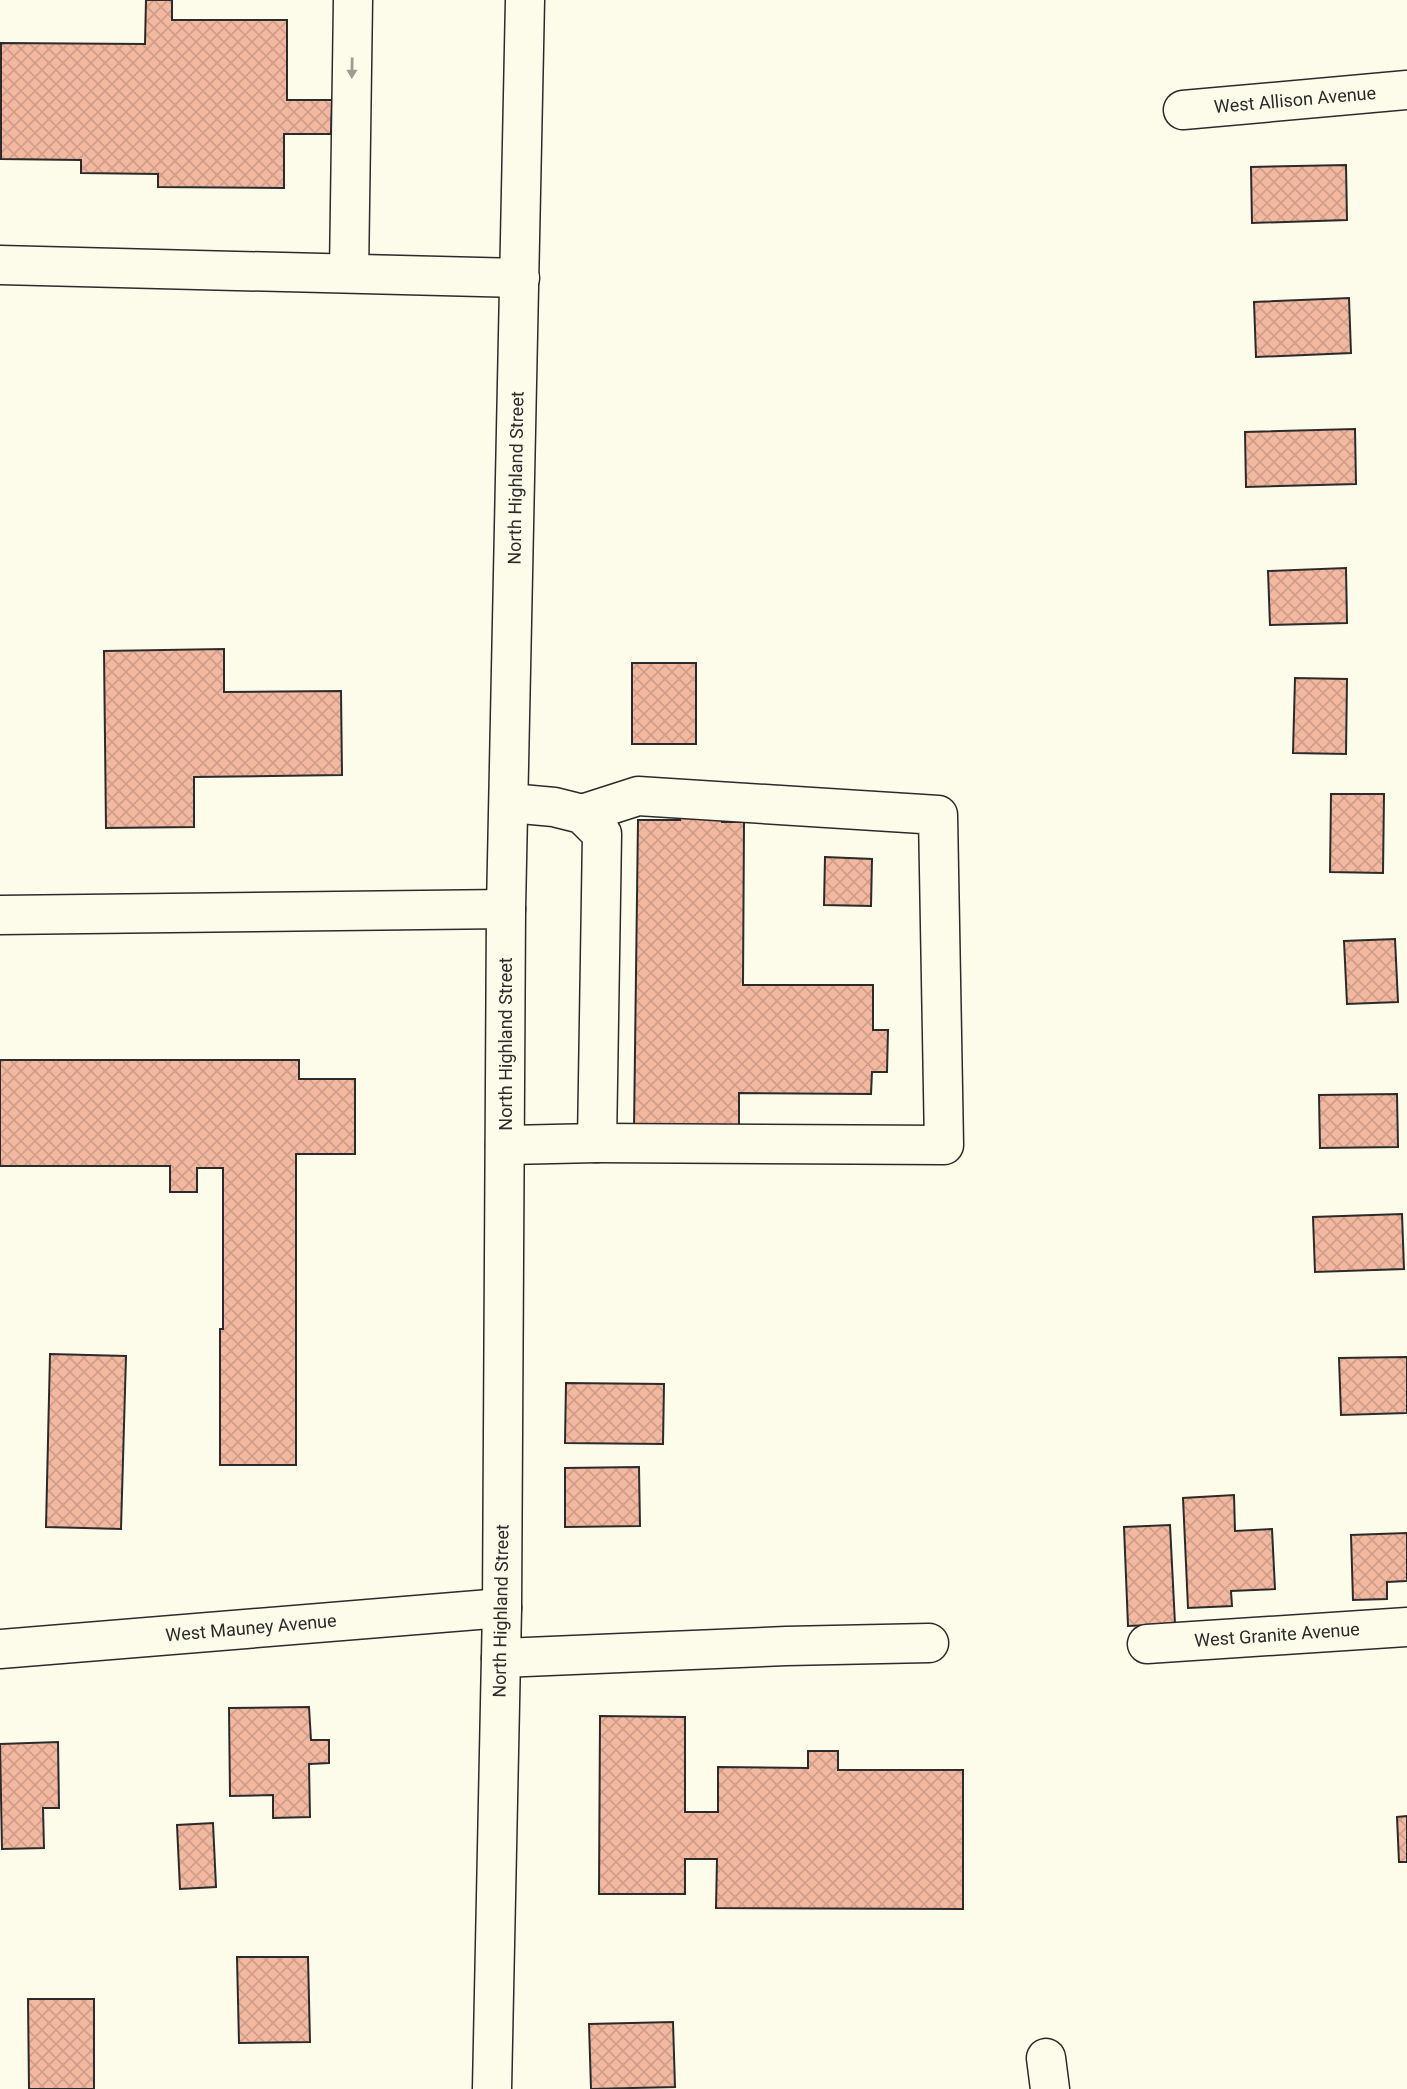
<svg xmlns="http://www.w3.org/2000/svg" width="1407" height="2089" font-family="Roboto,sans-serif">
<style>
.building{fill:url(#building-cross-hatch);stroke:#2b2b2b;stroke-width:2}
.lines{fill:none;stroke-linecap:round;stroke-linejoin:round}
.minor-casing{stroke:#2b2b2b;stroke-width:41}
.minor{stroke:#fdfbea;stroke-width:38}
.oneway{fill:#9e9d94}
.labels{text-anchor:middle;stroke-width:5;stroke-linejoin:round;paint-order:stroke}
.street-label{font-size:18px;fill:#2b2b2b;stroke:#fdfbea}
</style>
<defs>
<pattern id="building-cross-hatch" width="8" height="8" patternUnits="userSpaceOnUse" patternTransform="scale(1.75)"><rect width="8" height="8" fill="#f2b8a0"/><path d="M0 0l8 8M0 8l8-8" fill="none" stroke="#d09e8a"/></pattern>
</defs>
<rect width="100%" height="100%" fill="#fdfbea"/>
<g class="building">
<polygon points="146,0 172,0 172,20 287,20 287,100 332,100 331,134 284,134 284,188 158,187 158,174 81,173 81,160 1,159 1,43 145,44"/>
<polygon points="1346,165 1347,220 1252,223 1251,167"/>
<polygon points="1349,298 1351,353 1256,357 1254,302"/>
<polygon points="1355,429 1356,484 1246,487 1245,432"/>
<polygon points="1346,568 1347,623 1270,625 1268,571"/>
<polygon points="224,649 224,692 341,691 342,775 194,777 194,827 106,828 104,651"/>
<rect x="632" y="663" width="64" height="81"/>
<polygon points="1295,678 1347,679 1346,754 1293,753"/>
<polygon points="1331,794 1384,794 1383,873 1330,872"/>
<polygon points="680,806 722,806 722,822 744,822 743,985 873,985 873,1030 888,1030 887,1072 872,1072 871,1094 739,1093 739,1129 634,1128 638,820 680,820"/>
<polygon points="825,857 872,859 871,906 824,905"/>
<polygon points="1395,939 1398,1002 1347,1004 1344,941"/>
<polygon points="0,1060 299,1060 299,1079 355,1079 355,1154 296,1154 296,1465 220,1465 220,1329 223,1329 223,1168 197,1168 197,1192 170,1192 170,1166 0,1166"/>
<polygon points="1397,1094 1398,1147 1320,1148 1319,1095"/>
<polygon points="1402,1214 1404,1269 1315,1272 1313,1217"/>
<polygon points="50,1354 126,1356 121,1529 46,1527"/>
<polygon points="1407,1357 1407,1413 1341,1415 1339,1358"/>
<polygon points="566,1383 664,1384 663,1444 565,1443"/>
<polygon points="639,1467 640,1526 565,1527 565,1468"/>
<polygon points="1234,1495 1235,1531 1272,1529 1275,1589 1231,1591 1232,1606 1188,1608 1183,1498"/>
<polygon points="1170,1525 1175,1624 1128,1626 1124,1527"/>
<polygon points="1407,1533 1407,1581 1387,1582 1387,1599 1353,1600 1351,1535"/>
<polygon points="309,1707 311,1740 329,1740 329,1763 309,1764 310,1817 273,1818 273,1795 230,1796 229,1708"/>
<polygon points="600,1716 685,1717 685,1812 718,1812 718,1767 808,1768 808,1751 838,1751 838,1770 963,1770 963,1909 716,1908 717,1859 685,1859 685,1894 599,1894"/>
<polygon points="58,1742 59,1808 43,1808 44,1848 2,1849 0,1744"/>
<polygon points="1407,1816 1407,1862 1399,1862 1397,1817"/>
<polygon points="213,1823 216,1887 180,1889 177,1825"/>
<polygon points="237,1957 308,1957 310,2042 239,2043"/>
<polygon points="28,1999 94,1999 94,2089 29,2089"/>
<polygon points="673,2022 675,2087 591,2089 589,2024"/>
</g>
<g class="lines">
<defs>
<g id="minor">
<polyline points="1183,110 1407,90"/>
<polyline points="0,265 520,278"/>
<polyline points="349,273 353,0"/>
<polyline points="582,814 638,796 938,815 944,1145 597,1143"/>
<polyline points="0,915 506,909"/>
<polyline points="505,1145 597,1143 602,834 582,814 554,807 510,803"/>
<polyline points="1147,1644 1407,1627"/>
<polyline points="0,1649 502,1608"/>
<polyline points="501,1658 786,1646 929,1643"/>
<polyline points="1046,2058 1050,2089"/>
<polyline points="492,2089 502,1608 506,909 525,0"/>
</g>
</defs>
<use href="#minor" class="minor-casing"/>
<use href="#minor" class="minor"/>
</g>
<defs><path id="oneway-solid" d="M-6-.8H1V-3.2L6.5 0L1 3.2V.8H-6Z" transform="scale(1.75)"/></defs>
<use class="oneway" href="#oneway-solid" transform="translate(352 68) rotate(91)"/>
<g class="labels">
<g class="street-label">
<text transform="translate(1295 100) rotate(-5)" y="6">West Allison Avenue</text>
<text transform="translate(516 478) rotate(-89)" y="6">North Highland Street</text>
<text transform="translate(506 1044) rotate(-90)" y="6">North Highland Street</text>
<text transform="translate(501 1611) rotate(-89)" y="6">North Highland Street</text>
<text transform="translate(251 1628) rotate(-5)" y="6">West Mauney Avenue</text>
<text transform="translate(1277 1635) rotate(-4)" y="6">West Granite Avenue</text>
</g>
</g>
</svg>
